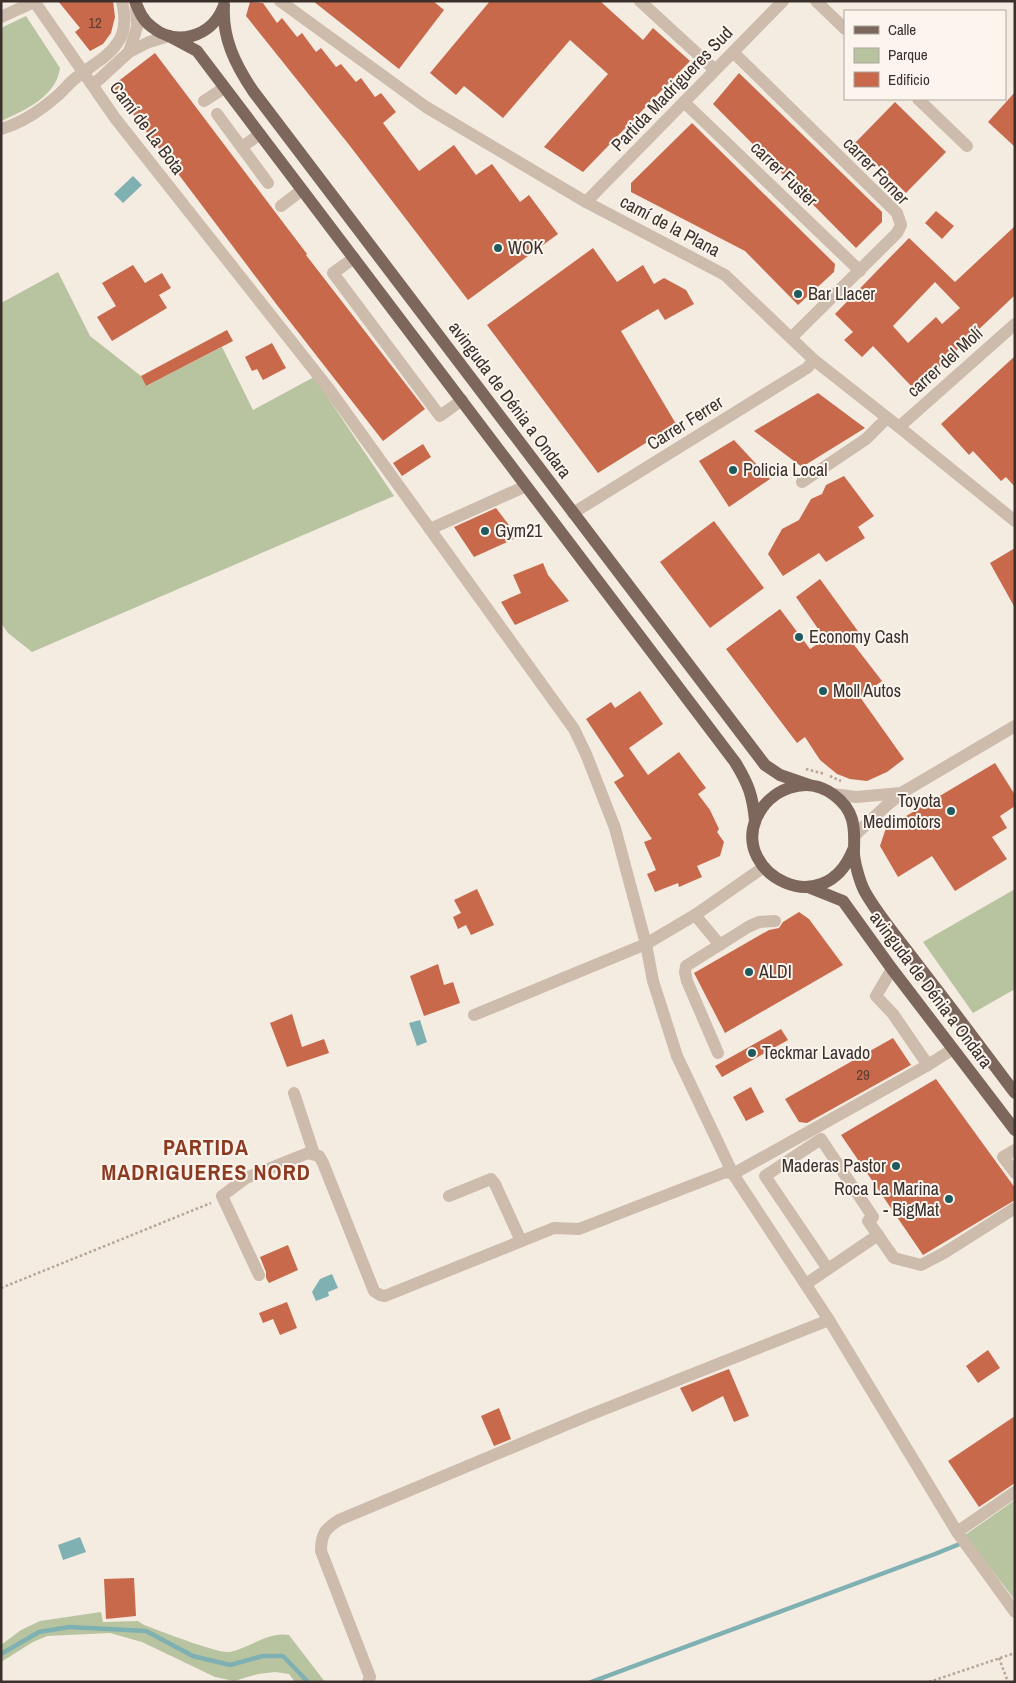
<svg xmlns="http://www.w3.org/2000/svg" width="1016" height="1683" font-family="'Archivo Narrow',sans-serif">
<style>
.green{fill:#b8c4a0}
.water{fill:#7fb0b2}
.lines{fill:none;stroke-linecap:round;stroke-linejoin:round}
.stream{stroke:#7fb0b2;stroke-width:4.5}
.building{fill:#c8694b;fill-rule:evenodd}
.path{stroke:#b9a596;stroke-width:2.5;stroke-dasharray:2.5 2.5;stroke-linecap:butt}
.minor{stroke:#cdbbac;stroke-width:12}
.major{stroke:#7d675c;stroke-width:12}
.poi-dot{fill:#1f5a5e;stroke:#fbf5ee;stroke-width:2}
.labels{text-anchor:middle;stroke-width:4;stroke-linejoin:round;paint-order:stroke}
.number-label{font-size:15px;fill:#5e3e33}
.street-label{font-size:18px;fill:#3b302b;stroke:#fbf5ee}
.poi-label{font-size:18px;fill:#3b302b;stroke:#fbf5ee;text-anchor:start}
.district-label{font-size:22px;font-weight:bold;letter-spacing:1px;fill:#8c3b22;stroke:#fbf5ee}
</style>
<rect width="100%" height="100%" fill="#f4ebe1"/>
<g class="green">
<path d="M26 16 60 68C56 97 25 110 1 121V28Z"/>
<polygon points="58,272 90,336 141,376 146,386 222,347 253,410 314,377 394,496 32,652 8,633 1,623 1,303"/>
<polygon points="1015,889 1015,989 973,1013 923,942"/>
<polygon points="1015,1500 1015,1600 965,1535"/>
<path d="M101 1612 103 1622 138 1621 144 1625C158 1630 218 1654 230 1652 249 1648 269 1631 289 1635L325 1682H295L289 1674 275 1672 258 1674 234 1681 215 1677 142 1642 110 1633 47 1636 33 1642 1 1662V1645L21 1630 40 1621Z"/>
</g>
<g class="water">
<polygon points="133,176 142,185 123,203 114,194"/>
<polygon points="420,1020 427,1042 417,1046 409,1023"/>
<polygon points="332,1274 338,1288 328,1292 329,1296 316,1301 312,1292 320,1279"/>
<polygon points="80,1537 86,1552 63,1560 58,1545"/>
</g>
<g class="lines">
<g class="stream">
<polyline points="1,1654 39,1632 69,1627 146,1631 193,1656 230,1665 263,1656 283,1656 308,1682"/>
<polyline points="591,1682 935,1554 962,1543"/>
</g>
</g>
<g class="building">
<polygon points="58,1 113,1 115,17 111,33 103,44 90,51 75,32 80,28"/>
<polygon points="313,1 433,1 444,10 399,69"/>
<polygon points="490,1 600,1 643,40 653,28 690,61 583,172 544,147 608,74 570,40 503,118 464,86 456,95 430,73"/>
<polygon points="250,2 263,3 277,23 282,18 297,37 302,33 316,52 321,48 336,67 341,64 356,82 361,78 375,97 381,93 396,112 383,123 419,171 454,145 476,175 492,164 520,202 529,195 558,234 468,300 350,146 246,16"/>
<polygon points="155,53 288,229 307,254 306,255 425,409 383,441 277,305 112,86"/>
<polygon points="739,73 882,212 882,222 856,248 713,104"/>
<polygon points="1015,92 1015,147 988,122"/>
<polygon points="895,102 946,152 906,193 855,143"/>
<polygon points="692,123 835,264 834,272 798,305 745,251 631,192 631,183"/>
<polygon points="936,211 954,226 942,239 925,223"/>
<path d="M1015 226V295L915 390 873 346 862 357 844 340 853 332 835 314 909 238 955 282ZM935 282 960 308 942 324 936 317 908 343 893 326Z"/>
<polygon points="593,248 617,282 643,265 654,284 664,278 686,290 694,304 665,320 658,309 621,331 676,424 598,473 487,325"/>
<polygon points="133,265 145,283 162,273 171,288 159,295 167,308 112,341 97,317 116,306 102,283"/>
<polygon points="227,330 233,341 146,386 141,376"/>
<polygon points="272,343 286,368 263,380 257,369 252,371 245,357"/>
<polygon points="1015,356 1015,487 1006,477 1001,481 973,451 969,455 941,424"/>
<polygon points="818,393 865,428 802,467 754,431"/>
<polygon points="734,440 770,479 729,507 699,461"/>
<polygon points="423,444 431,457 402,476 393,463"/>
<polygon points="844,476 874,516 858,527 865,538 826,562 819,553 783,576 768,554 782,529 799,520 811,499 822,494 826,485"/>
<polygon points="496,508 518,537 474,557 454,527"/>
<polygon points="714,521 764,588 710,628 660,562"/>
<polygon points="1015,548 1015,608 990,563"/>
<polygon points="543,563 548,575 569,601 515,625 501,602 521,593 513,575"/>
<polygon points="820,579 860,634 851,641 882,681 860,697 904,759 887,772 867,781 850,779 837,774 820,760 805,737 797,743 726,649 780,609 810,649 825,639 796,597"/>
<polygon points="640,691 663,724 629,748 648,775 679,752 706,788 698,794 710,810 719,829 717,832 724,842 720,856 697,866 702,877 679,887 678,883 655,892 647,874 656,870 644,842 652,839 614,782 624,776 586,719 611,702 615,708"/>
<polygon points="995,763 1015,795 1015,806 1000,816 1007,828 992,837 1007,859 955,891 932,856 898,877 880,846 886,828"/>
<polygon points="477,889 494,925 471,935 466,925 458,929 453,917 461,913 454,900"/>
<polygon points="799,912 809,919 843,965 725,1033 694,973 769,930 779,928 783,922"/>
<polygon points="438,964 444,985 453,982 460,1003 424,1016 410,976"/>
<polygon points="292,1014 302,1047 324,1039 329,1053 287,1067 270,1023"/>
<polygon points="781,1029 788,1040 722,1077 715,1066"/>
<polygon points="893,1038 911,1065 807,1123 799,1122 785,1099"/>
<polygon points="936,1079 1015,1188 1015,1200 923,1255 841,1135"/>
<polygon points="751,1087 764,1112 746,1121 733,1097"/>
<polygon points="288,1245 298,1270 269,1283 266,1278 266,1272 260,1257"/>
<polygon points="287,1302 297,1328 280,1335 273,1319 263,1323 259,1313"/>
<polygon points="988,1350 1000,1368 978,1383 966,1366"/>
<polygon points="729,1369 749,1416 734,1422 723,1396 692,1412 680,1388"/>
<polygon points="499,1408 511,1439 494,1446 481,1416"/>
<polygon points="1015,1416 1015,1483 979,1507 948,1461"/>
<polygon points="134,1578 136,1616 106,1619 104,1579"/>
</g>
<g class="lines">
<g class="path">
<polyline points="806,769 825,774"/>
<polyline points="830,776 841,781"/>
<polyline points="1,1288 211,1203"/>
<polyline points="999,1658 1008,1682"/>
<polyline points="929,1682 1015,1653"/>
</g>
<g class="minor">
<polyline points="34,1 115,118 329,389 574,729 586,754 615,828 646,944 653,981 677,1056 733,1174 829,1320 957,1532 1015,1612"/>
<polyline points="280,1 426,107 586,202 725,275 814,360 899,427 1015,521"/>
<polyline points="640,1 715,70"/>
<polyline points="816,1 845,29"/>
<polyline points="1,17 34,2"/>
<polyline points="129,52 137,27 136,3"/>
<polyline points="733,52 897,213 901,225 897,233 791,338"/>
<polyline points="93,85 129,52 149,42 169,36"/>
<polyline points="918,99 967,146"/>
<polyline points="204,101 224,88"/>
<polyline points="684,102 860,271"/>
<polyline points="217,114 268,183"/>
<path d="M1 129C22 123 41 110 57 96 64 90 70 82 77 77 90 66 109 57 118 42 126 31 125 14 122 1"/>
<polyline points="242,147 260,134"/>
<polyline points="586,202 783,1"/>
<polyline points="281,206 302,190"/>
<polyline points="354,258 333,273 440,416 462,400"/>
<polyline points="899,427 1015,324"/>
<polyline points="802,482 866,439 887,418"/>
<polyline points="573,513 807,368 814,360"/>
<polyline points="430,529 526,486"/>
<polyline points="833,794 856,797 901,793"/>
<polyline points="855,835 886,806 903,792 1015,726"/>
<polyline points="695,915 720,945"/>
<polyline points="892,969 876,996 893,1014 928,1065"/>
<polyline points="474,1015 646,944 695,915 764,867"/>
<polyline points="718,1053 687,981 685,972 686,966 748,927 759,922 775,921"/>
<polyline points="294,1093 314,1154"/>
<polyline points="1015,1150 1003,1157 1015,1173"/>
<polyline points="449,1196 491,1179 495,1184 521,1241"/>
<polyline points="828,1269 878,1235"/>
<polyline points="259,1275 222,1196 246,1178 308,1153 319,1156 323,1163 374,1291 380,1295 385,1296 554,1228 579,1229 726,1172 733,1174 928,1065 953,1049"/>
<polyline points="806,1284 828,1269 765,1176 821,1139 873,1217 868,1221 894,1258 921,1265 944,1253 1015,1208"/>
<polyline points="957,1532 1015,1492"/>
<path d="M368 1682 370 1677 321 1551C321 1534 325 1529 339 1520L587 1416 829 1320"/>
</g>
<g class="major">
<path d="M135 1C139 11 143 21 152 27 176 47 211 37 223 8"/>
<path d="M224 5C222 38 235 64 253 91L765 765 780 775 809 785"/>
<path d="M169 36 197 51 735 762C748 783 753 796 755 821"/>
<path d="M853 850C824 923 733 874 756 819 769 789 806 774 834 795 854 810 855 826 854 849 853 859 860 883 865 892 881 920 903 944 921 969 953 1010 984 1052 1015 1093"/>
<polyline points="808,887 843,901 892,969 1015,1130"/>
</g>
</g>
<g class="poi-dot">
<circle cx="498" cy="248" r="5"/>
<circle cx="798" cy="294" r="5"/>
<circle cx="733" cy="470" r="5"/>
<circle cx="485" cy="531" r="5"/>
<circle cx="799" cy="637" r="5"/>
<circle cx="823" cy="691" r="5"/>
<circle cx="951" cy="811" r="5"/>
<circle cx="749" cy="972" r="5"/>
<circle cx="752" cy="1053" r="5"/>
<circle cx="896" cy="1166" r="5"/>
<circle cx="949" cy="1199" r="5"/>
</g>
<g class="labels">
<g class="number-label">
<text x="95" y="28">12</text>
<text x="863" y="1080">29</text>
</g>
<g class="street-label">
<text transform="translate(672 89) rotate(-46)" y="6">Partida Madrigueres Sud</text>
<text transform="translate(147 128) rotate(53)" y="6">Camí de La Bota</text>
<text transform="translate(876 171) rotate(46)" y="6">carrer Forner</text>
<text transform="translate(784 174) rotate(44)" y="6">carrer Fuster</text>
<text transform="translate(670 226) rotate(28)" y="6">camí de la Plana</text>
<text transform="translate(945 362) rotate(-42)" y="6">carrer del Molí</text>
<text transform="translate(510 400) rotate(53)" y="6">avinguda de Dénia a Ondara</text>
<text transform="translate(685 423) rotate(-32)" y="6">Carrer Ferrer</text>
<text transform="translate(931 990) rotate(53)" y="6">avinguda de Dénia a Ondara</text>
</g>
<g class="poi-label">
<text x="508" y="254">WOK</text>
<text x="808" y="300">Bar Llacer</text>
<text x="743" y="476">Policia Local</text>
<text x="495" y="537">Gym21</text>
<text x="809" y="643">Economy Cash</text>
<text x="833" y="697">Moll Autos</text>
<text x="941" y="807" text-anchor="end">Toyota<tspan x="941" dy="21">Medimotors</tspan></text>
<text x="759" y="978">ALDI</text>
<text x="762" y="1059">Teckmar Lavado</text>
<text x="886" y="1172" text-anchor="end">Maderas Pastor</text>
<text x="939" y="1195" text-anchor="end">Roca La Marina<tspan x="939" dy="21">- BigMat</tspan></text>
</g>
<g class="district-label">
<text x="206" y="1155">PARTIDA<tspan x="206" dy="25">MADRIGUERES NORD</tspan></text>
</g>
</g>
<rect width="1016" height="1683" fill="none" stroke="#3b302b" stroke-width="5"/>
<rect x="844" y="10" width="162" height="90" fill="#fbf5ee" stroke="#aea6a0"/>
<rect x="854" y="26" width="25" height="8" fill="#7d675c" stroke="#aea6a0"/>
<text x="888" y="35" font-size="15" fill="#3b302b">Calle</text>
<rect x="854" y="48" width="25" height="15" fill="#b8c4a0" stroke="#aea6a0"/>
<text x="888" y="60" font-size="15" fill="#3b302b">Parque</text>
<rect x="854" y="72" width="25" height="15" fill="#c8694b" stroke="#aea6a0"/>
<text x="888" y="85" font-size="15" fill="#3b302b">Edificio</text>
</svg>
